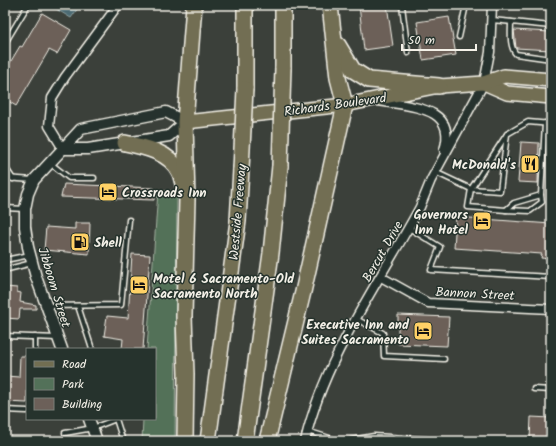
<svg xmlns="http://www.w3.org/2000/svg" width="556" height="446" font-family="Kalam,sans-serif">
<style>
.green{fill:#537159;stroke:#a4b1a0}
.water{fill:#4c6b73;stroke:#8fa1a2}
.building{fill:#6c6059;stroke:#f4f1e8}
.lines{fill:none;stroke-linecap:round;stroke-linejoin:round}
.service-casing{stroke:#f4f1e8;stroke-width:7}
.minor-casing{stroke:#f4f1e8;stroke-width:11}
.tertiary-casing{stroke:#f4f1e8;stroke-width:13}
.primary-casing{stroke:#f4f1e8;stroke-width:16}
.motorway-casing{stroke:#f4f1e8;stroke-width:18}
.service{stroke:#26332d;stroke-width:4}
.minor{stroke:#26332d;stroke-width:8}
.tertiary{stroke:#26332d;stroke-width:10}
.primary{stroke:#726e52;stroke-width:13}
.motorway{stroke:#726e52;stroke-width:15}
.motorway-bridge-casing{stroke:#f4f1e8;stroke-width:18;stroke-linecap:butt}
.motorway-bridge{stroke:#726e52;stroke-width:15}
.labels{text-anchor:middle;stroke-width:3;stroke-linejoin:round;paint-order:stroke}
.street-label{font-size:13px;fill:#f4f1e8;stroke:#26332d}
.poi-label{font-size:13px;font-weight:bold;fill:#f4f1e8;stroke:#26332d;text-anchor:end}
</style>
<rect width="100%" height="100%" fill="#3b403a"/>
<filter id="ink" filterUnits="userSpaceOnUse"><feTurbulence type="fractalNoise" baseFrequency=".025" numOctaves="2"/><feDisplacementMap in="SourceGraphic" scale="8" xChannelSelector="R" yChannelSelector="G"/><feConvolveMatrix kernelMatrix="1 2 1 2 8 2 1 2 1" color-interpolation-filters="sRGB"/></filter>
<g filter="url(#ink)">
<polygon class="green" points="158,191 177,191 175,441 142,441 143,419 155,419 155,349 147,349"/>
<polygon class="water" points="59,5 73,5 78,8 71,18 56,9"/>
<g class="building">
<polygon points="359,5 387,5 393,46 364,50"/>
<polygon points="42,13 71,30 57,54 49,50 16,106 5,99 5,71 20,46 22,47"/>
<polygon points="449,17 456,55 423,60 417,22"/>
<polygon points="514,30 551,32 551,50 516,48"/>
<polygon points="521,142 539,143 538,183 518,182"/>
<polygon points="64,184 154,188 154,200 61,197"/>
<polygon points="456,217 551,224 551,259 541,258 542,254 454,248"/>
<polygon points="75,223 90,223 89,254 44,250 46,227 75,229"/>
<polygon points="132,254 150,255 143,349 122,349 123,339 104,336 107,316 128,318"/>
<polygon points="5,287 17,288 17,292 21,293 20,302 36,305 36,309 20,309 19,319 5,318"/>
<polygon points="398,315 449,317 447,346 398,344"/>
<polygon points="20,356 27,356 27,403 5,402 5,376 19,377"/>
<polygon points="531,417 551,418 551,441 530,441"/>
</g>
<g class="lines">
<defs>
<g id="service">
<polyline points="402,6 408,53"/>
<polyline points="492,20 551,26"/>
<path d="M511 22C511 32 509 46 516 54L551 59"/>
<polyline points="459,37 466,5"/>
<polyline points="5,43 28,5"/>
<polyline points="507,134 471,189 468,207 506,210 514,203 541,195 545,123"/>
<polyline points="50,163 69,178 94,178"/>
<polyline points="5,167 13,179"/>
<polyline points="435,172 471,189 500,191 507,134 528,122 551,124"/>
<polyline points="5,178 33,180"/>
<polyline points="5,208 25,209"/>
<polyline points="506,210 530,211 542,202 541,195"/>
<polyline points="409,228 440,247 431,270 551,277"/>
<polyline points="5,260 30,255"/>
<polyline points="5,268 8,269 32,263"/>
<polyline points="48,306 121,305 129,220"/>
<polyline points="78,306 92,349"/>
<polyline points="356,319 383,333 384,356 444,359"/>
<polyline points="5,336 57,338"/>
<polyline points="35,349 35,337"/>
<polyline points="534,389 551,390"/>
<polyline points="5,410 27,411"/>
<polyline points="116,419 123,441"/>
<polyline points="307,431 339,441"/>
<polyline points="65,433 93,428 116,419"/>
<polyline points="346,441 374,436 454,441"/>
</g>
<g id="minor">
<path d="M379 101C410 107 458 106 444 150"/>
<polyline points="63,149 49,126 52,98 65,77 118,5"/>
<polyline points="381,277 428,303 551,309"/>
<path d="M305 441C325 356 379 283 420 207L431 180 484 83 490 52 492 5"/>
</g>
<g id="tertiary">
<polyline points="62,349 36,277 28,247 25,227 25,209 28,194 34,180 81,129 166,112 185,122 169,136 88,149 63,149"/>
<polyline points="89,419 97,441"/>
</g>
<g id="primary">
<polyline points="484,83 507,93 551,97"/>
<polyline points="185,122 345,105 439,86 484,83 504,76 551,80"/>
</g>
<g id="motorway">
<polyline points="245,5 245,89"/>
<polyline points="338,45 353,70 369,80 439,86"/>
<polyline points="283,68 283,5"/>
<path d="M125 143C145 147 169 152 179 171 182 176 182 182 184 187"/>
<polyline points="185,441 186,374 184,316 187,200 185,122 194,5"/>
<polyline points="208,441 238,221 241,169"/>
<polyline points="245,441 271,253 280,166"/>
<polyline points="267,441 303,292 345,105 338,78 330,5"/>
</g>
</defs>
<use href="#service" class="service-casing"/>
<use href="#minor" class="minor-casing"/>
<use href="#tertiary" class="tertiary-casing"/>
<use href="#primary" class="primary-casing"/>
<use href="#motorway" class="motorway-casing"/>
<use href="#service" class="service"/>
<use href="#minor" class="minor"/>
<use href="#tertiary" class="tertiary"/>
<use href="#primary" class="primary"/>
<use href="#motorway" class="motorway"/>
<defs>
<g id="motorway-bridge">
<polyline points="280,166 283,68"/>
<polyline points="241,169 245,89"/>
</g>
</defs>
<use href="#motorway-bridge" class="motorway-bridge-casing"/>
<use href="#motorway-bridge" class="motorway-bridge"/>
</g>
</g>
<defs>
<symbol id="restaurant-square" viewBox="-11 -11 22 22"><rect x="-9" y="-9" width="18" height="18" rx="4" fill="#ffd166" stroke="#26332d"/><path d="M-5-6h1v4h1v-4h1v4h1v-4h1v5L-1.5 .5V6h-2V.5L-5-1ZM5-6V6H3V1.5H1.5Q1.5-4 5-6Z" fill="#111"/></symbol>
<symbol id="hotel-square" viewBox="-11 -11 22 22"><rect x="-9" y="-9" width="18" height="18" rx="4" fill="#ffd166" stroke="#26332d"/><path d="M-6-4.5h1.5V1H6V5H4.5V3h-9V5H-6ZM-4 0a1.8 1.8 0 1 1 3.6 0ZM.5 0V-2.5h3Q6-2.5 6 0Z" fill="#111"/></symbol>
<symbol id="fuel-square" viewBox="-11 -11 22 22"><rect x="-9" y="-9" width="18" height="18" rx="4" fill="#ffd166" stroke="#26332d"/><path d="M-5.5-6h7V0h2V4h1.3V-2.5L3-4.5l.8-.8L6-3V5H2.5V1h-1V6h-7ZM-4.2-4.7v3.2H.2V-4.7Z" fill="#111"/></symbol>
</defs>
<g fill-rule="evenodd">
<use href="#restaurant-square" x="519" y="153" width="22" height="22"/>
<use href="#hotel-square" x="97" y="181" width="22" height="22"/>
<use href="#hotel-square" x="471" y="210" width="22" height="22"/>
<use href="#fuel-square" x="69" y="231" width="22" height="22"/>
<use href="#hotel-square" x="128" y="274" width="22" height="22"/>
<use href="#hotel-square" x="412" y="320" width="22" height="22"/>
</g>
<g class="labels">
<g class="street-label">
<text transform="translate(335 104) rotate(-8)" y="5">Richards Boulevard</text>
<text transform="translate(237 212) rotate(-85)" y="5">Westside Freeway</text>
<text transform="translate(382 251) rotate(-60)" y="5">Bercut Drive</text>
<text transform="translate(55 287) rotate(73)" y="5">Jibboom Street</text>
<text transform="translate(475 293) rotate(3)" y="5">Bannon Street</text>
</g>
<g class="poi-label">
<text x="516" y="169">McDonald's</text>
<text x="122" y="197" text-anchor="start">Crossroads Inn</text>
<text x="468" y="219">Governors<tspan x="468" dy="15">Inn Hotel</tspan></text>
<text x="94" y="247" text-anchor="start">Shell</text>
<text x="153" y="283" text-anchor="start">Motel 6 Sacramento-Old<tspan x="153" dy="15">Sacramento North</tspan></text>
<text x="409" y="329">Executive Inn and<tspan x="409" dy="15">Suites Sacramento</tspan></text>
</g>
</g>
<rect width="556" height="446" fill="none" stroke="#26332d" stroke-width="20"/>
<rect x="10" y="10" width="536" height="426" fill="none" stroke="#f4f1e8" stroke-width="1.5" filter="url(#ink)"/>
<rect x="26" y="348" width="130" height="72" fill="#26332d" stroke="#787f78"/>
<rect x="34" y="361" width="20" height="6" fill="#726e52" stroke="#787f78"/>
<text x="62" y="368" font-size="12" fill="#f4f1e8">Road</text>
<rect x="34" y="378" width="20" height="12" fill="#537159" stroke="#787f78"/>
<text x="62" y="388" font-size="12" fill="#f4f1e8">Park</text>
<rect x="34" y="398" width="20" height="12" fill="#6c6059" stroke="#787f78"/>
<text x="62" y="408" font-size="12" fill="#f4f1e8">Building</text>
<path d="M402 44v6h74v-6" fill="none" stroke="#f4f1e8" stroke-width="2"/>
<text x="408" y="44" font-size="12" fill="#f4f1e8" stroke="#26332d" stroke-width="3" paint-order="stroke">50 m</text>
</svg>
